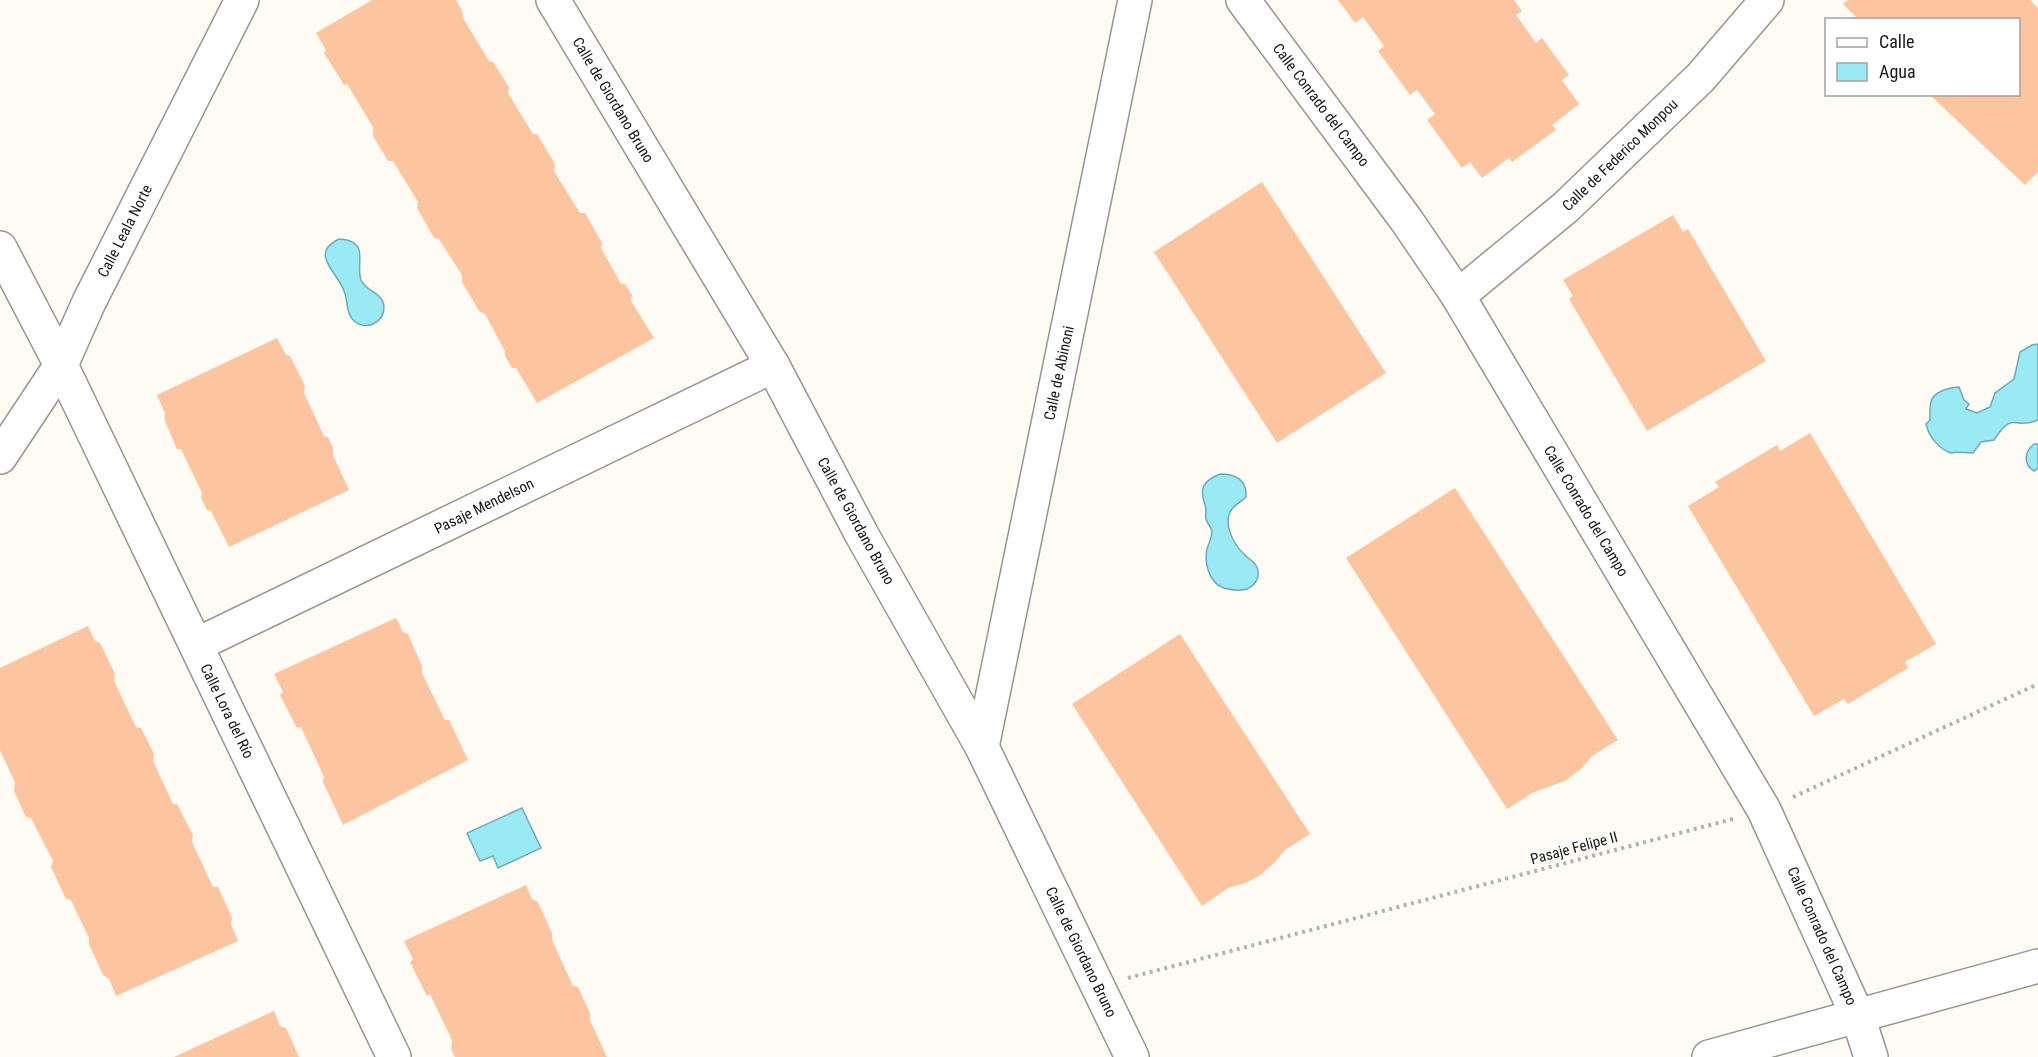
<svg xmlns="http://www.w3.org/2000/svg" width="2038" height="1057" font-family="'Roboto Condensed',sans-serif">
<style>
.water{fill:#99eaf5;stroke:#72aab2;stroke-width:1.5}
.building{fill:#fcc5a0}
.lines{fill:none;stroke-linecap:round;stroke-linejoin:round}
.minor-casing{stroke:#98958f;stroke-width:36}
.path{stroke:#b5b2ad;stroke-width:4;stroke-dasharray:3 4.5;stroke-linecap:butt}
.minor{stroke:#fff;stroke-width:33}
.labels{text-anchor:middle;stroke-width:4.5;stroke-linejoin:round;paint-order:stroke}
.street-label{font-size:15px;fill:#171614;stroke:#fff}
</style>
<rect width="100%" height="100%" fill="#fefaf4"/>
<g class="water">
<path d="M339 239C371 241 355 262 361 280 366 292 383 292 384 307 384 323 366 331 354 321 346 314 348 300 344 291 338 272 308 254 339 239Z"/>
<path d="M2038 344V420C2014 431 2014 409 1994 440L1981 442 1973 453C1965 453 1960 451 1951 453 1939 449 1929 437 1926 424L1930 420C1930 405 1928 396 1944 390 1950 388 1954 387 1959 387L1964 400 1969 404 1966 409 1977 413 1990 407 1995 393 2014 379 2020 352 2032 345Z"/>
<path d="M2034 444H2038V468L2034 471C2023 464 2024 452 2034 444Z"/>
<path d="M1220 474C1236 474 1247 480 1246 497 1242 501 1235 505 1232 509 1222 522 1233 544 1244 554 1247 558 1251 559 1254 563 1262 572 1258 584 1247 589 1240 591 1231 590 1224 588 1209 583 1204 563 1207 549 1209 543 1212 537 1212 531 1211 527 1207 523 1206 519 1205 514 1207 509 1205 505 1199 488 1203 481 1220 474Z"/>
<polygon points="522,808 541,848 498,868 493,856 480,861 467,833"/>
</g>
<g class="building">
<polygon points="372,0 456,0 462,11 463,18 489,61 493,62 509,87 508,93 533,134 537,134 555,164 554,171 580,213 585,213 602,243 601,248 621,284 625,284 632,295 631,301 654,338 537,403 516,368 512,368 505,356 505,351 485,314 479,311 462,282 462,275 439,239 434,238 417,208 418,202 393,161 388,161 373,136 373,127 347,84 344,85 324,53 326,50 316,33"/>
<polygon points="1338,0 1514,0 1522,11 1516,15 1536,43 1542,38 1569,75 1562,80 1579,104 1552,125 1556,130 1512,162 1509,158 1482,178 1470,162 1462,168 1427,120 1435,114 1417,90 1410,95 1378,51 1384,46 1363,17 1355,23"/>
<polygon points="1848,0 2030,0 2038,8 2038,172 2025,185 1929,94 2018,94 2018,20 1859,20 1843,4"/>
<polygon points="1262,182 1386,373 1277,443 1154,252"/>
<polygon points="1673,215 1683,232 1688,229 1766,361 1647,431 1569,299 1573,296 1563,280"/>
<polygon points="277,338 286,355 290,356 305,386 304,393 324,436 328,437 333,448 333,455 349,490 229,547 211,511 207,510 201,498 202,493 181,449 177,449 165,421 165,413 157,395"/>
<polygon points="1810,433 1936,644 1905,662 1908,668 1848,704 1844,699 1814,716 1688,506 1719,487 1715,482 1777,445 1780,451"/>
<polygon points="1455,488 1618,740 1592,756 1582,768 1565,781 1534,792 1507,809 1346,558"/>
<polygon points="396,618 403,632 408,634 422,666 422,673 445,720 449,720 468,760 343,825 323,782 324,777 301,727 297,728 280,695 283,692 274,674"/>
<polygon points="88,626 95,641 100,643 115,674 114,681 136,727 141,728 154,754 153,761 173,804 177,804 193,835 192,842 213,887 218,887 232,918 231,924 238,941 116,996 109,979 103,975 89,944 89,938 71,900 66,899 51,867 53,861 31,818 26,817 14,791 15,782 0,750 0,668"/>
<polygon points="1180,634 1310,834 1285,850 1275,862 1259,876 1245,883 1228,888 1202,906 1072,704"/>
<polygon points="526,885 532,899 538,902 552,933 552,940 573,986 578,987 590,1013 590,1020 607,1057 455,1057 451,1049 452,1040 430,994 427,996 410,962 413,959 404,941"/>
<polygon points="274,1011 280,1026 286,1028 299,1057 174,1057"/>
</g>
<g class="lines">
<defs>
<g id="minor">
<polyline points="553,0 773,366 862,535 982,747 1132,1057"/>
<polyline points="1243,0 1407,221 1458,296 1764,810 1858,1017 1871,1057"/>
<polyline points="0,248 61,365 394,1057"/>
<polyline points="1458,296 1566,207 1701,77 1767,0"/>
<polyline points="0,457 61,365 89,302 242,0"/>
<polyline points="196,645 773,366"/>
<polyline points="982,747 1135,0"/>
<polyline points="1709,1057 2038,966"/>
</g>
</defs>
<use href="#minor" class="minor-casing"/>
<g class="path">
<polyline points="1793,797 2038,684"/>
<polyline points="1128,978 1733,819"/>
</g>
<use href="#minor" class="minor"/>
</g>
<g class="labels">
<g class="street-label">
<text transform="translate(613 100) rotate(59)" y="5">Calle de Giordano Bruno</text>
<text transform="translate(1321 105) rotate(53)" y="5">Calle Conrado del Campo</text>
<text transform="translate(1620 155) rotate(-44)" y="5">Calle de Federico Monpou</text>
<text transform="translate(125 231) rotate(-63)" y="5">Calle Leala Norte</text>
<text transform="translate(1059 373) rotate(-78)" y="5">Calle de Abinoni</text>
<text transform="translate(484 506) rotate(-26)" y="5">Pasaje Mendelson</text>
<text transform="translate(1586 511) rotate(59)" y="5">Calle Conrado del Campo</text>
<text transform="translate(856 521) rotate(61)" y="5">Calle de Giordano Bruno</text>
<text transform="translate(227 711) rotate(64)" y="5">Calle Lora del Río</text>
<text transform="translate(1574 848) rotate(-15)" y="5">Pasaje Felipe II</text>
<text transform="translate(1822 936) rotate(66)" y="5">Calle Conrado del Campo</text>
<text transform="translate(1081 952) rotate(64)" y="5">Calle de Giordano Bruno</text>
</g>
</g>
<rect x="1825" y="18" width="195" height="78" fill="#ffffff" stroke="#a2a2a1" stroke-width="1.5"/>
<rect x="1837" y="38" width="30" height="9" fill="#ffffff" stroke="#a2a2a1" stroke-width="1.5"/>
<text x="1879" y="48" font-size="18" fill="#171614">Calle</text>
<rect x="1837" y="63" width="30" height="18" fill="#99eaf5" stroke="#a2a2a1" stroke-width="1.5"/>
<text x="1879" y="78" font-size="18" fill="#171614">Agua</text>
</svg>
